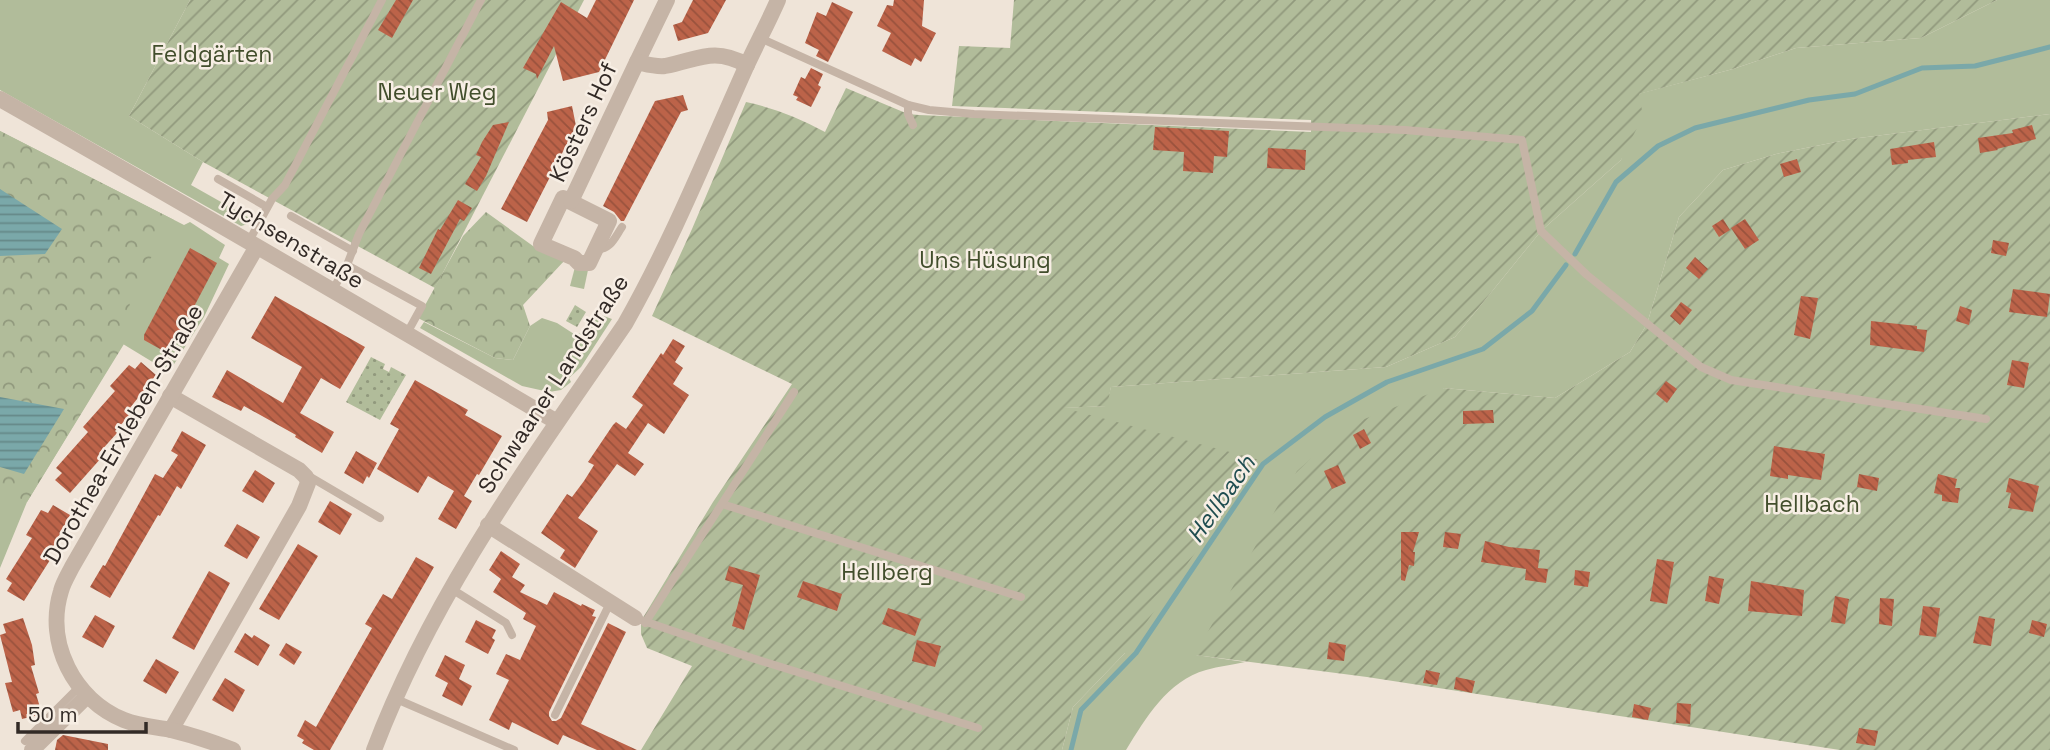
<svg xmlns="http://www.w3.org/2000/svg" width="2050" height="750" font-family="'Space Grotesk',sans-serif">
<style>
.grass{fill:#b1bc9a}
.forest{fill:url(#forest-crowns)}
.park{fill:url(#park-dots)}
.garden{fill:url(#garden-furrows)}
.water{fill:url(#water-rules)}
.lines{fill:none;stroke-linecap:round;stroke-linejoin:round}
.stream{stroke:#7aa8a9;stroke-width:5}
.building{fill:url(#building-back-hatch)}
.lane{stroke:#c5b4a6;stroke-width:8}
.street{stroke:#c5b4a6;stroke-width:16}
.labels{text-anchor:middle;stroke-width:5;stroke-linejoin:round;paint-order:stroke}
.park-label{font-size:23px;fill:#424e2c;stroke:#f7eee4}
.street-label{font-size:23px;fill:#322a26;stroke:#f7eee4}
.water-label{font-size:24px;font-style:italic;fill:#1f4d50;stroke:#f7eee4}
</style>
<defs>
<pattern id="forest-crowns" width="20" height="18" patternUnits="userSpaceOnUse" patternTransform="scale(1.75)"><rect width="20" height="18" fill="#b1bc9a"/><path d="M2 6a3 3 0 1 1 6 0M12 15a3 3 0 1 1 6 0" fill="none" stroke="#91997d"/></pattern>
<pattern id="park-dots" width="8" height="8" patternUnits="userSpaceOnUse" patternTransform="scale(1.75)"><rect width="8" height="8" fill="#b1bc9a"/><path d="M2 2h.1M6 6h.1" fill="none" stroke="#91997d" stroke-width="1.8" stroke-linecap="round"/></pattern>
<pattern id="garden-furrows" width="10" height="10" patternUnits="userSpaceOnUse" patternTransform="scale(1.75)"><rect width="10" height="10" fill="#b1bc9a"/><path d="M-1 1l2-2M0 10L10 0M9 11l2-2" fill="none" stroke="#91997d"/></pattern>
<pattern id="water-rules" width="6" height="5" patternUnits="userSpaceOnUse" patternTransform="scale(1.75)"><rect width="6" height="5" fill="#7aa8a9"/><path d="M0 2.5h6" fill="none" stroke="#658989"/></pattern>
<pattern id="building-back-hatch" width="6" height="6" patternUnits="userSpaceOnUse" patternTransform="scale(1.75)"><rect width="6" height="6" fill="#bc6349"/><path d="M-1 5l2 2M0 0l6 6M5-1l2 2" fill="none" stroke="#99523d"/></pattern>
</defs>
<rect width="100%" height="100%" fill="#efe4d8"/>
<g class="grass">
<polygon points="0,0 190,0 129,116 203,162 191,185 253,220 248,224 241,226 0,90"/>
<path d="M1997 0H2050V114L1851 139 1776 154 1723 170 1679 217 1647 324 1630 352 1555 398 1444 388 1196 655 1245 662C1232 665 1219 666 1206 670 1167 681 1146 718 1126 750H1062L1073 707 1125 653 1061 408 1106 406 1111 387 1386 367 1455 337 1541 231 1621 160 1638 94 1733 69 1796 48 1921 38Z"/>
<polygon points="0,131 184,225 190,222 225,245 219,258 229,264 204,317 169,372 123,344 27,502 0,568"/>
<polygon points="575,267 588,270 584,289 570,286"/>
<polygon points="598,314 612,319 581,367 569,378 571,382 561,390 549,392 522,386 420,328 424,322 495,358 513,360 530,326 542,318 557,323 574,334 584,333"/>
</g>
<g class="forest">
<polygon points="0,131 174,220 132,289 124,344 27,502 0,488"/>
<polygon points="486,212 533,246 565,260 523,305 530,326 513,360 495,358 418,318 463,236"/>
</g>
<g class="park">
<polygon points="575,305 586,312 577,327 566,321"/>
<polygon points="371,357 385,364 383,369 389,372 391,367 406,375 380,420 346,402"/>
</g>
<g class="garden">
<polygon points="190,0 584,0 435,288 203,162 129,116"/>
<path d="M1014 0H1997L1921 38 1796 48 1733 69 1639 94 1643 116 1621 160 1541 231 1455 337 1386 367 1111 387 1107 406 1064 408 1260 460 1125 653 1073 707 1062 750H641L692 666 647 648 641 634V621L713 502 792 384 652 316 692 229 746 102C774 108 799 118 825 132L846 88 908 114 919 115 1311 132V120L952 106 959 46 1010 48Z"/>
<polygon points="2050,114 2050,750 1840,750 1367,677 1195,655 1297,471 1349,425 1444,388 1555,398 1630,352 1647,324 1679,217 1723,170 1776,154 1851,139"/>
</g>
<g class="water">
<polygon points="0,189 62,229 45,254 0,256"/>
<polygon points="0,397 64,409 24,474 0,467"/>
</g>
<g class="lines">
<g class="stream">
<polyline points="1575,254 1616,182 1658,146 1695,128 1809,100 1855,94 1922,68 1975,66 2050,47"/>
<polyline points="1071,750 1081,710 1136,653 1263,464 1325,417 1387,382 1483,349 1532,311 1566,265"/>
</g>
</g>
<g class="building">
<polygon points="396,0 413,0 392,38 378,30"/>
<polygon points="596,0 634,0 599,72 563,81 554,46 537,79 536,74 523,68 561,2 587,18"/>
<polygon points="693,0 726,0 708,33 678,41 673,25 682,22"/>
<polygon points="894,0 924,0 922,26 936,33 921,62 915,58 911,66 882,51 891,33 877,26 887,5 893,6"/>
<polygon points="832,2 853,12 828,62 816,56 819,50 805,43 817,12 826,16"/>
<polygon points="811,68 823,74 818,85 821,87 811,107 796,100 798,97 793,95 801,77 805,79"/>
<polygon points="683,95 688,110 681,112 624,221 621,221 614,212 603,206 655,101"/>
<polygon points="572,106 576,126 527,222 501,209 548,120 547,112"/>
<polygon points="509,122 486,176 477,191 465,184 481,157 476,155 482,142 493,125"/>
<polygon points="2032,125 2036,139 1997,149 1998,150 1980,153 1978,138 2013,133 2012,130"/>
<polygon points="1155,127 1229,131 1227,157 1214,156 1213,173 1183,171 1184,152 1153,150"/>
<polygon points="1934,142 1936,157 1908,160 1908,163 1892,165 1890,149"/>
<polygon points="1268,148 1306,150 1305,170 1267,168"/>
<polygon points="1797,159 1801,172 1784,177 1780,164"/>
<polygon points="458,200 472,208 464,221 460,219 431,274 419,268 438,229 440,230"/>
<polygon points="1723,219 1730,230 1719,237 1712,226"/>
<polygon points="1745,219 1759,240 1745,249 1731,228"/>
<polygon points="1993,240 2009,243 2006,256 1991,253"/>
<polygon points="190,248 217,263 169,354 144,340 144,335"/>
<polygon points="1695,257 1708,269 1699,279 1686,268"/>
<polygon points="2013,289 2050,294 2047,317 2009,312"/>
<polygon points="275,296 365,347 340,389 321,378 300,413 334,432 322,453 295,437 296,435 244,406 241,411 212,397 227,370 283,403 302,367 251,338"/>
<polygon points="1801,296 1818,298 1810,339 1794,335"/>
<polygon points="1681,302 1692,310 1680,325 1670,316"/>
<polygon points="1960,306 1972,310 1969,325 1956,321"/>
<polygon points="1871,321 1917,326 1917,329 1927,330 1924,352 1870,345"/>
<polygon points="673,339 685,346 675,362 683,368 673,384 689,395 664,434 648,423 628,453 644,464 635,476 617,464 578,518 598,531 575,568 560,558 565,550 541,533 567,494 572,497 584,481 594,465 588,462 613,425 616,422 626,429 643,405 632,397 661,353 663,355"/>
<polygon points="2012,360 2029,363 2024,388 2007,385"/>
<polygon points="141,362 156,375 126,413 129,416 115,431 117,433 99,453 102,457 70,493 55,480 62,473 56,468 88,432 83,427 115,391 110,386 129,365 135,369"/>
<polygon points="415,380 468,410 465,415 502,436 479,475 477,474 464,496 472,501 456,529 438,519 454,491 428,476 418,493 377,469 399,429 390,424"/>
<polygon points="1666,381 1677,389 1667,403 1656,394"/>
<polygon points="1493,410 1494,423 1463,424 1463,411"/>
<polygon points="1364,429 1371,443 1360,449 1353,435"/>
<polygon points="182,431 206,445 181,489 177,486 160,516 158,515 110,598 90,587 103,565 105,566 155,474 163,478 178,455 171,451"/>
<polygon points="1774,446 1825,454 1821,480 1788,475 1788,479 1770,476"/>
<polygon points="356,451 377,463 369,478 367,476 363,484 344,473"/>
<polygon points="1338,465 1346,483 1332,489 1324,471"/>
<polygon points="255,470 275,483 263,503 242,491"/>
<polygon points="1859,474 1879,478 1877,491 1857,487"/>
<polygon points="1938,474 1957,479 1955,488 1960,488 1958,503 1942,501 1942,495 1934,493"/>
<polygon points="2009,478 2039,486 2033,512 2008,508 2011,493 2006,492"/>
<polygon points="330,501 352,514 340,535 318,522"/>
<polygon points="53,505 70,515 47,558 50,560 24,601 7,591 12,583 6,579 32,538 26,535 41,510 48,513"/>
<polygon points="237,524 260,537 247,559 224,546"/>
<polygon points="1401,532 1419,532 1413,552 1415,552 1414,566 1409,565 1405,581 1401,580"/>
<polygon points="1445,532 1461,534 1458,549 1443,547"/>
<polygon points="1485,541 1509,547 1540,550 1538,568 1548,569 1546,583 1525,580 1526,569 1481,562"/>
<polygon points="298,544 318,556 279,620 259,609"/>
<polygon points="501,551 520,564 512,577 525,585 520,592 547,605 554,592 581,606 582,604 595,610 592,616 596,617 549,712 549,716 552,721 556,721 561,718 608,623 626,632 581,724 637,750 597,750 563,735 558,745 512,722 509,730 489,720 509,680 496,674 506,654 520,660 536,626 523,619 526,613 493,592 501,579 489,570"/>
<polygon points="416,557 434,567 330,750 314,750 302,743 304,740 297,736 305,720 316,727 372,628 365,624 383,594 392,599"/>
<polygon points="1657,559 1674,562 1667,604 1650,601"/>
<polygon points="729,566 760,575 744,630 732,626 743,585 725,580"/>
<polygon points="1575,570 1590,572 1588,587 1574,585"/>
<polygon points="209,571 230,583 194,650 172,638"/>
<polygon points="1709,576 1724,579 1719,604 1705,601"/>
<polygon points="803,581 842,594 837,611 797,597"/>
<polygon points="1751,581 1804,590 1802,616 1748,611"/>
<polygon points="1835,596 1849,599 1845,624 1831,622"/>
<polygon points="1880,598 1894,599 1892,626 1879,624"/>
<polygon points="1923,606 1940,608 1936,637 1919,635"/>
<polygon points="888,608 921,619 915,636 882,624"/>
<polygon points="95,615 115,626 103,648 82,637"/>
<polygon points="1979,616 1995,619 1991,646 1973,643"/>
<polygon points="23,618 32,645 35,665 31,666 39,693 36,694 42,714 22,719 20,710 13,712 5,683 12,682 0,635 6,633 3,624"/>
<polygon points="476,620 496,630 492,638 495,640 488,654 465,642"/>
<polygon points="2032,620 2047,624 2044,637 2029,633"/>
<polygon points="245,633 252,638 254,635 270,645 258,666 234,652"/>
<polygon points="917,640 941,646 935,667 912,661"/>
<polygon points="1329,642 1346,645 1344,661 1327,659"/>
<polygon points="286,643 302,652 294,665 279,655"/>
<polygon points="445,655 465,665 459,679 472,686 462,706 442,696 448,683 435,676"/>
<polygon points="156,659 179,672 166,694 143,681"/>
<polygon points="1426,670 1440,673 1437,685 1423,683"/>
<polygon points="1456,677 1475,681 1472,693 1454,689"/>
<polygon points="225,678 245,690 233,712 212,700"/>
<polygon points="1677,703 1691,704 1690,724 1676,723"/>
<polygon points="1634,704 1651,708 1648,720 1632,717"/>
<polygon points="1859,728 1878,731 1875,746 1856,743"/>
<polygon points="63,735 108,744 108,750 55,750 57,740"/>
</g>
<g class="lines">
<g class="lane">
<polyline points="760,38 908,105 929,110 974,114 1405,130 1522,140 1541,231 1587,275 1701,367 1731,380 1986,419"/>
<polyline points="908,105 908,114 913,125"/>
<polyline points="218,179 267,207"/>
<polyline points="291,216 353,251"/>
<polyline points="248,243 272,199 285,185 382,0"/>
<path d="M596 249C610 251 615 237 622 227"/>
<polyline points="347,265 422,306 406,335"/>
<polyline points="332,291 347,265 359,234 481,0"/>
<polyline points="307,475 380,518"/>
<polyline points="722,504 1021,597"/>
<polyline points="450,588 506,623 512,635"/>
<polyline points="635,618 752,658 978,728"/>
<polyline points="645,623 794,392"/>
<polyline points="394,698 514,750"/>
<polyline points="555,715 610,603"/>
<polyline points="25,741 79,687"/>
</g>
<g class="street">
<polyline points="637,62 667,0"/>
<path d="M0 99C187 205 372 313 557 422"/>
<polygon points="563,198 609,221 589,263 579,263 574,258 541,244"/>
<path d="M571 201 637 62C646 64 655 67 665 66 698 60 713 46 747 65"/>
<polyline points="170,396 299,470 306,477 308,483 299,506 171,730"/>
<polyline points="488,525 635,618"/>
<polyline points="32,750 86,697"/>
<path d="M233 750C213 742 192 735 171 730 156 727 139 726 124 720 74 700 45 643 61 591 63 583 68 575 72 567L256 248"/>
<path d="M374 750C433 594 531 461 625 324 672 241 707 154 746 67 756 45 768 23 778 0"/>
</g>
</g>
<g class="labels">
<g class="park-label">
<text x="212" y="62">Feldgärten</text>
<text x="437" y="100">Neuer Weg</text>
<text x="985" y="268">Uns Hüsung</text>
<text x="1812" y="512">Hellbach</text>
<text x="887" y="580">Hellberg</text>
</g>
<g class="street-label">
<text transform="translate(583 122) rotate(-65)" y="8">Kösters Hof</text>
<text transform="translate(291 240) rotate(31)" y="8">Tychsenstraße</text>
<text transform="translate(553 384) rotate(-57)" y="8">Schwaaner Landstraße</text>
<text transform="translate(123 434) rotate(-60)" y="8">Dorothea-Erxleben-Straße</text>
</g>
<g class="water-label">
<text transform="translate(1221 499) rotate(-55)" y="8">Hellbach</text>
</g>
</g>
<path d="M18 722v10h128v-10" fill="none" stroke="#322a26" stroke-width="3.5"/>
<text x="28" y="722" font-size="21" fill="#322a26" stroke="#f7eee4" stroke-width="5" paint-order="stroke">50 m</text>
</svg>
